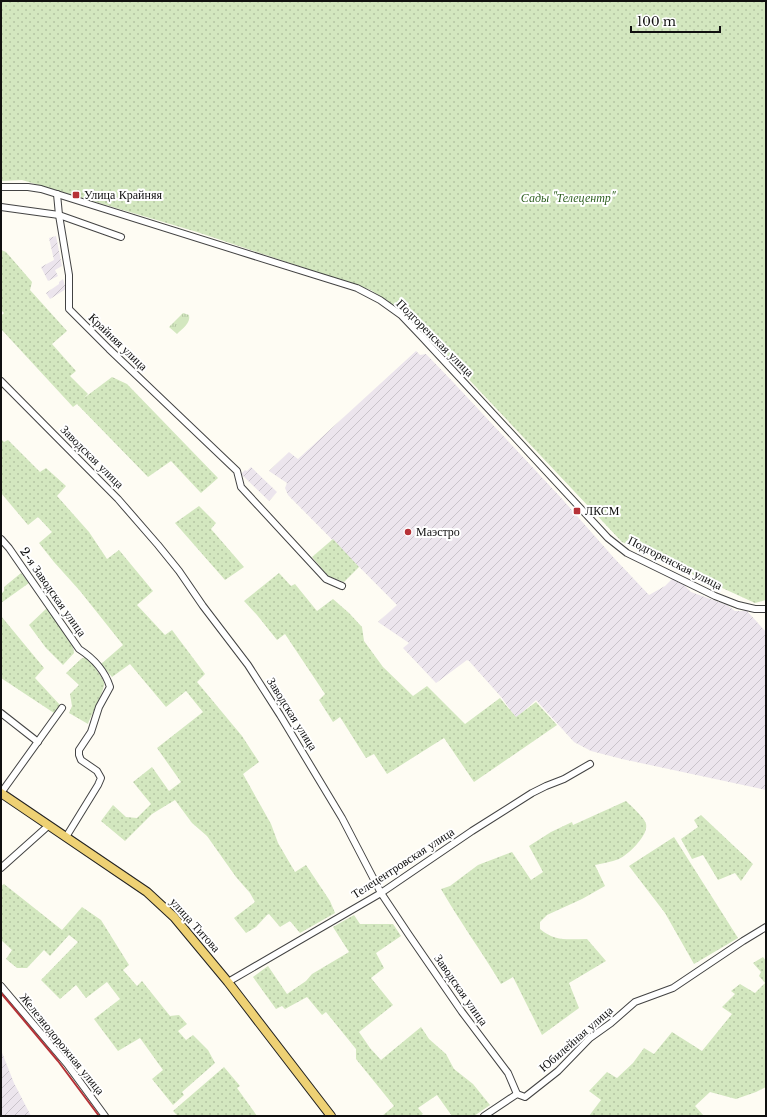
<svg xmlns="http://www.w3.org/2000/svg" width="767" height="1117" font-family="'Libre Baskerville',serif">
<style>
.industrial{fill:url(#industrial-furrows)}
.park{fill:url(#park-tufts)}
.garden{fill:url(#garden-dots)}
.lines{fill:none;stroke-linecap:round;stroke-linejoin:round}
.minor-casing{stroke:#434343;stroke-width:8}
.major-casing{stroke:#212121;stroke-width:10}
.minor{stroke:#fff;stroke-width:6}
.major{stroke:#eed174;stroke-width:8}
.rail{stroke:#b63237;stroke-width:2}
.poi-dot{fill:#b63237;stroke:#fff;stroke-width:1.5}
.labels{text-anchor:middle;stroke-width:4;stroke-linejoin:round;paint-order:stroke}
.poi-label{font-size:12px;fill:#101010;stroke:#fff;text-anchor:start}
.park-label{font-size:12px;font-style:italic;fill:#316324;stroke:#fff}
.street-label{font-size:12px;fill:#101010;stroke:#fff}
</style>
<defs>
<pattern id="industrial-furrows" width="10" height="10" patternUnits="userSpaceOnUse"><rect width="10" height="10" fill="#ece5ed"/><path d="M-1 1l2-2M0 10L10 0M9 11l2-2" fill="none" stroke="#c9c3ca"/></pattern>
<pattern id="park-tufts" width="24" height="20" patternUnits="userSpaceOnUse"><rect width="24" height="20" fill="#d3e7bf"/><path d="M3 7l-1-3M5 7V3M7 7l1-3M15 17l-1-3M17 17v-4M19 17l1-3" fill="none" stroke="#b4c5a3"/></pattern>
<pattern id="garden-dots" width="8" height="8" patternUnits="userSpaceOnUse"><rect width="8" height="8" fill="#d3e7bf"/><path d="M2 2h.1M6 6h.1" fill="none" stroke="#b4c5a3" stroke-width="1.8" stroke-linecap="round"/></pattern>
</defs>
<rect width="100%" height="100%" fill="#fefcf3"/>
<g class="industrial">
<polygon points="56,236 62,266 55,270 58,276 48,281 41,267 54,260 49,238"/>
<polygon points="63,279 66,289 50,299 46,293 59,284 59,282"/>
<polygon points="416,351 420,355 426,354 453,382 563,500 614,558 649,595 665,586 672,579 683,584 691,592 727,605 735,611 747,611 766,632 766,790 622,759 591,751 574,742 536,700 516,718 502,698 469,661 467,660 436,683 403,648 409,643 378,622 397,605 288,495 285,488 287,483 269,471 289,452 298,459"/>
<polygon points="251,467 277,492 269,501 241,474 245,470 247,471"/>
<polygon points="1,1050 14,1083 31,1116 1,1116"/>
</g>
<path class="park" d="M183 313 189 315C191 323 182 329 177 334L169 327Z"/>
<g class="garden">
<polygon points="1,1 766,1 766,600 755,603 622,542 411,318 371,290 197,232 22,180 1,181"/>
<polygon points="1,250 6,252 32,282 30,290 67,331 52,344 76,371 70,376 88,394 84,398 112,377 127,384 218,478 201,493 171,461 148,477 77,404 73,407 1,329 1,316 4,313 1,310"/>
<polygon points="1,439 4,442 8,440 40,472 46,468 66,486 57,496 89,532 107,559 119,550 153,591 137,605 165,635 172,630 205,674 197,682 242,736 259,762 243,774 271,824 278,843 295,872 306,865 330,901 335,913 300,933 290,921 280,927 269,914 267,915 256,927 246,933 234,918 255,902 250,893 236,877 207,836 192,823 175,800 152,814 125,841 101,821 113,805 126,817 137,818 151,804 133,782 152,767 169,791 181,782 157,748 203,712 186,691 166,707 130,664 112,677 101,664 123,645 80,591 54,562 39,543 52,532 38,517 28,525 1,493"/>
<polygon points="199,506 216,523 211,529 244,567 225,580 175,523"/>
<polygon points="333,539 359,567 344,582 328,576 312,557"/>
<polygon points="21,573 29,583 1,603 1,594 4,591 4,587"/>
<polygon points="279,573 291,586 295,584 317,611 333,599 349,613 362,627 364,641 383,667 413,696 427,686 465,724 500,698 516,717 536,702 557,725 474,782 444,738 387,774 374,754 366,758 340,717 333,722 319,700 325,694 285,634 277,640 257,615 244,601"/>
<polygon points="47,608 73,647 74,653 63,665 46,648 29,625"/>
<polygon points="1,616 44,668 35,678 60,705 54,713 1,678"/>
<path d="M85 657C91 661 94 666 98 672 100 675 103 679 104 683 106 687 91 716 88 724L69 713 72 706 70 694 79 685 66 673 81 659Z"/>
<path d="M626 801C631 806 645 818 646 824 649 835 628 855 619 859 611 862 603 863 595 865L605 886 582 899 547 915 540 922V929C555 942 569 939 587 939L606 961 569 983 579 1008 542 1035 513 977 501 984C482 952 460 922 441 889L450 886 478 865 512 852 531 880 543 872 529 846 551 832 572 822 573 825Z"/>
<polygon points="701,815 753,864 741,881 735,873 718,880 703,855 692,859 681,839 698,827 694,820"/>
<polygon points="674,837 738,938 694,964 665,913 629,866"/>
<polygon points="4,884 62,930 82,907 101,920 129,965 123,970 137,986 142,981 170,1016 179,1015 187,1024 178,1031 186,1040 193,1035 208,1050 215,1063 182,1092 184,1095 173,1105 152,1079 163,1070 140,1038 118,1051 94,1019 120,999 107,982 86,998 76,985 60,999 41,980 78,942 69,935 50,956 44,950 27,968 17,968 6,959 12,950 1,940 1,886"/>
<polygon points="354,915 360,924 393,924 401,936 376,953 384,968 371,978 393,1005 359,1032 370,1048 381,1060 421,1027 429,1039 446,1054 454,1069 473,1084 490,1105 474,1116 452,1116 437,1095 418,1108 423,1114 420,1116 382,1116 394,1106 356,1059 356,1049 326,1012 322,1015 307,997 285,1009 282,1006 276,1009 253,977 268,966 287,994 306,981 312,974 349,952 333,927"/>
<polygon points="763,957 766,961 766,1087 756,1092 736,1099 710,1092 695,1106 704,1116 589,1116 601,1100 589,1091 607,1072 617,1078 633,1063 644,1048 654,1054 672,1032 702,1051 732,1014 722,1007 735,994 731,991 740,984 755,993 765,983 759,976 761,972 753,963"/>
<polygon points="224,1067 240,1086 237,1088 257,1116 178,1116 173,1111"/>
</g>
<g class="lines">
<defs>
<g id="minor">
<polyline points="1,187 28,187 41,189 312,274 357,288 380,300 401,315 421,336 608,538 627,553 715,596 738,605 755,609 766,609"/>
<polyline points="57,194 59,215 69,275 69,309 109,349 237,471 241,487 326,579 342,586"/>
<polyline points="1,207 59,215 121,237"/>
<polyline points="1,381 118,499 158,545 179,571 203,606 248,665 280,715 342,818 381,893 409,935 462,1012 508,1073 517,1094"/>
<path d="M1 539 9 548 79 649C93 658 105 671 110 687L99 707 91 732 79 750V755L81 760 97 771 101 778 98 785 66 837"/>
<polyline points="1,713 38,742"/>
<polyline points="1,793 62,708"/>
<polyline points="1,868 48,826"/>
<polyline points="228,982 381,893 472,831 532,793 546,786 564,779 590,764"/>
<polyline points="1,986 67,1064 105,1116"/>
<polyline points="484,1116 517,1094 525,1097 558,1071 590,1038 611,1023 635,1002 673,988 743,941 766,927"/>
</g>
<polyline id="major" points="1,793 147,892 174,917 228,982 331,1116"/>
</defs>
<use href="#minor" class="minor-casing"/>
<use href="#major" class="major-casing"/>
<use href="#minor" class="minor"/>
<use href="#major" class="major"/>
<polyline class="rail" points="1,993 58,1061 99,1116"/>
</g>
<g class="poi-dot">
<rect x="72" y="191" width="8" height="8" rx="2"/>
<rect x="573" y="507" width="8" height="8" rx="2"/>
<circle cx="408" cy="532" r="4"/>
</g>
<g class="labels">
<g class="poi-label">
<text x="84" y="199">Улица Крайняя</text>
<text x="585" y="515">ЛКСМ</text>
<text x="416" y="536">Маэстро</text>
</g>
<g class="park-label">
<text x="568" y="202">Сады "Телецентр"</text>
</g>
<g class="street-label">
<text transform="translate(435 338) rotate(45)" y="4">Подгоренская улица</text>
<text transform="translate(118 342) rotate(44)" y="4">Крайняя улица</text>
<text transform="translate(92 457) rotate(45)" y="4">Заводская улица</text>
<text transform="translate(675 563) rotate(27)" y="4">Подгоренская улица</text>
<text transform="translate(53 592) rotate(55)" y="4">2-я Заводская улица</text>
<text transform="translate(292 714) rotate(58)" y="4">Заводская улица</text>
<text transform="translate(403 863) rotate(-33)" y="4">Телецентровская улица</text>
<text transform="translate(195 925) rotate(48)" y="4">улица Титова</text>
<text transform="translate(461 990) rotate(55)" y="4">Заводская улица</text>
<text transform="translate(576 1039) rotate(-41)" y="4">Юбилейная улица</text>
<text transform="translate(62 1044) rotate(51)" y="4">Железнодорожная улица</text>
</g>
</g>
<rect width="767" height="1117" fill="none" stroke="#101010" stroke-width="4"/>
<path d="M631 26v6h89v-6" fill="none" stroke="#101010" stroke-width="2"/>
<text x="637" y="26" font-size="12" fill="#101010" stroke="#ffffff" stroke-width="3" paint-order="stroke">100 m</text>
</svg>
